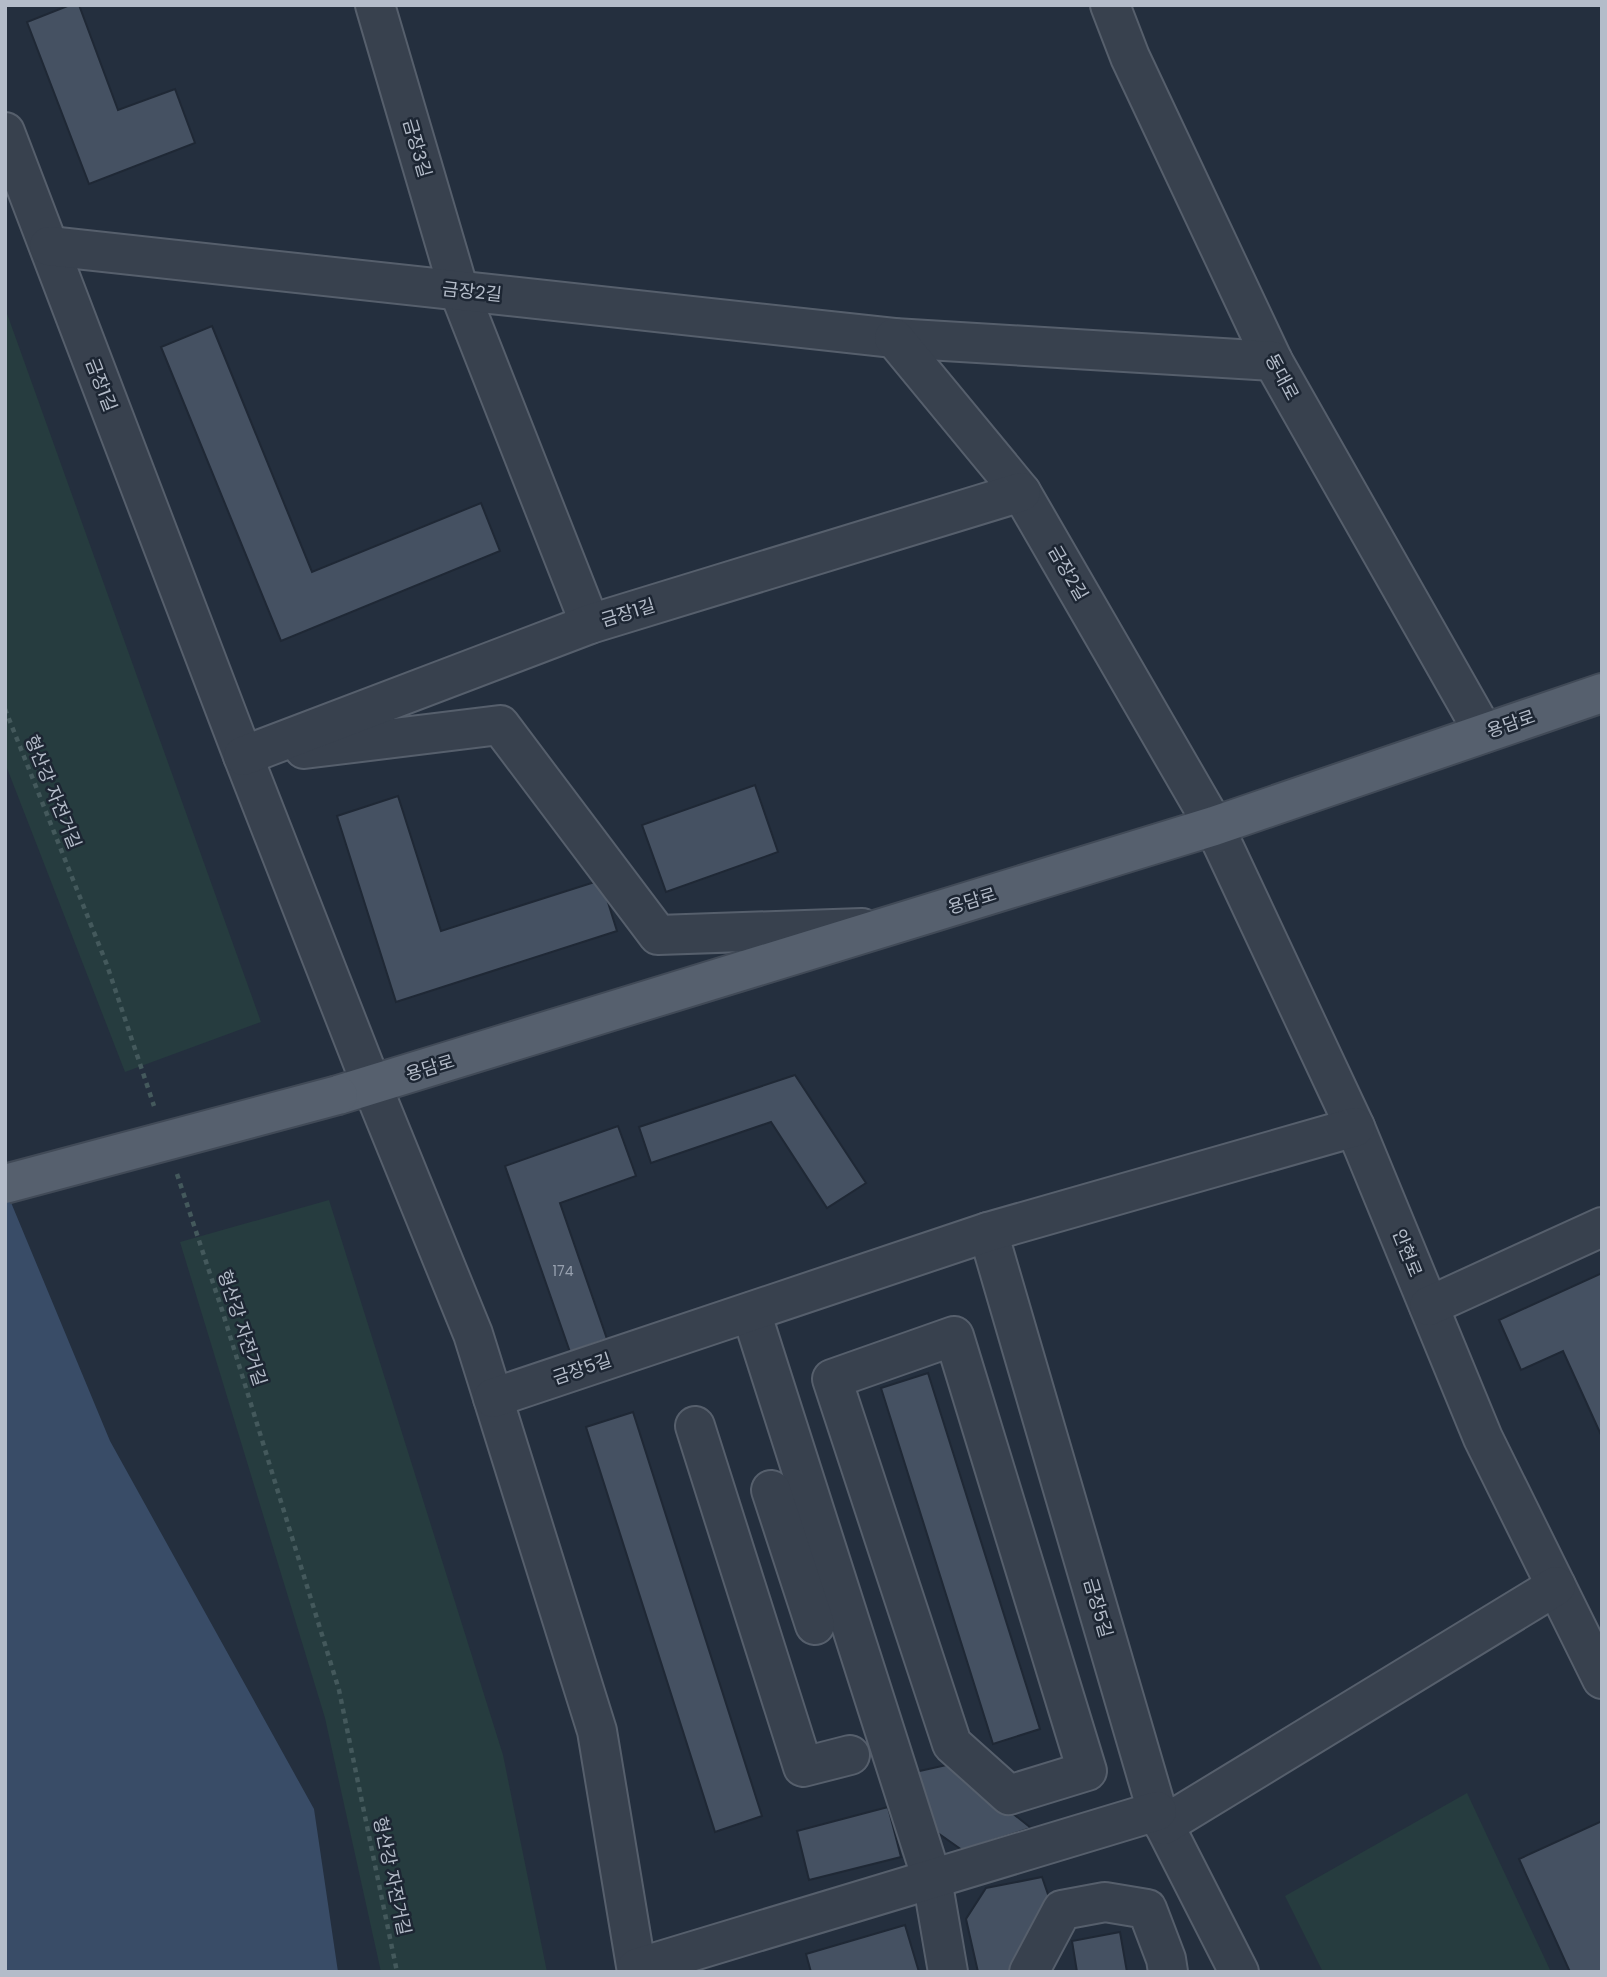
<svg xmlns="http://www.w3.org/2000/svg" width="1607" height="1977" font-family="Poppins,'Noto Sans KR',sans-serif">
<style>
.green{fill:#263c3f}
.water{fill:#394c67}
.building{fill:#455162;stroke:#1f2835;stroke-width:2}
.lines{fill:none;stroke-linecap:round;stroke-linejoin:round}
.minor-casing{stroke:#565f6c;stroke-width:42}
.major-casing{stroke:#414a57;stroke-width:42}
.path{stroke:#44595c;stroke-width:4.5;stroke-dasharray:5 5;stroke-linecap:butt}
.minor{stroke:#38414e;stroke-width:38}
.major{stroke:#56606e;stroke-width:38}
.major-bridge-casing{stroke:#414a57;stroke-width:42;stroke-linecap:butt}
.major-bridge{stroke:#56606e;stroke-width:38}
.labels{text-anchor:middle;stroke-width:5;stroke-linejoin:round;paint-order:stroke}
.number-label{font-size:14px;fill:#98a1af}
.street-label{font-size:18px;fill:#b4bcc9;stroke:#1d2633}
</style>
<rect width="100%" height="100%" fill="#242f3e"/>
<g class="green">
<polygon points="5,308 261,1022 125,1072 5,763"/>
<polygon points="329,1200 503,1755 547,1972 381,1972 325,1718 180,1242"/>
<polygon points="1467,1793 1551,1972 1323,1972 1285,1896"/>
</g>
<polygon class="water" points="5,1188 110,1441 314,1809 338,1972 5,1972"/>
<g class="building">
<polygon points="70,5 79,5 118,110 175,89 195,143 89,184 27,22"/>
<polygon points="212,326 312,572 481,503 500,551 281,641 161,347"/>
<polygon points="755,785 778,852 666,892 642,825"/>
<polygon points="398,796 441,931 601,880 617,931 396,1002 337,816"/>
<polygon points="795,1075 866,1183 827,1208 771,1122 651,1163 639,1127"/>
<polygon points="618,1126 636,1176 560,1203 607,1339 570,1352 505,1166"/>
<polygon points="1602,1273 1602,1437 1563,1351 1521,1370 1499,1320"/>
<polygon points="928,1373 1040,1729 993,1744 881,1388"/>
<polygon points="633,1412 762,1816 715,1832 586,1427"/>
<polygon points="951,1764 1031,1828 962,1850 935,1831 915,1772"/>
<polygon points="888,1807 901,1857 809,1880 797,1831"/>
<polygon points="1602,1821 1602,1972 1570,1972 1519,1859"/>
<polygon points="1042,1877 1052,1906 1014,1972 978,1972 966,1919 986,1888"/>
<polygon points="905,1925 919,1972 811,1972 806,1954"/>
<polygon points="1120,1932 1127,1972 1077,1972 1072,1941"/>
</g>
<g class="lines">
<defs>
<g id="minor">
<polyline points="375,5 459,291 590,624"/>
<polyline points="1110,5 1130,57 1273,361 1484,733"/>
<polyline points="5,132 243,756 372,1086 473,1334 597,1731 637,1972"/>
<polyline points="49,246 894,338 1273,361"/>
<polyline points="894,338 1021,492 1214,826 1355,1127 1483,1438 1602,1679"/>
<polyline points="304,749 500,725 658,935 862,928"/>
<polyline points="243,756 590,624 1021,492"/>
<polyline points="988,1232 1157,1811 1239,1972"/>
<polyline points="1429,1306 1602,1227"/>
<polyline points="751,1312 932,1879 948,1972"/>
<polygon points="954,1336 1087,1771 1009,1795 952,1744 832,1379"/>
<polyline points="493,1398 988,1232 1355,1127"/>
<polyline points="695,1426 803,1767 850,1755"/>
<polyline points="771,1490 815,1625"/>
<polyline points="1164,1825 1556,1586"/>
<polyline points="637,1968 1157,1811"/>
<polyline points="1029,1972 1062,1910 1105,1902 1147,1909 1166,1959 1168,1972"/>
</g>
<polyline id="major" points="338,1095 1214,826 1602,693"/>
</defs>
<use href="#minor" class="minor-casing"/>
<use href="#major" class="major-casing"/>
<g class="path">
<polyline points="5,709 107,965 154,1106"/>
<polyline points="177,1174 222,1310 339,1690 397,1972"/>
</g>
<use href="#minor" class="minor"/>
<use href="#major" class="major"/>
<defs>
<polyline id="major-bridge" points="5,1184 338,1095"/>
</defs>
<use href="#major-bridge" class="major-bridge-casing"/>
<use href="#major-bridge" class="major-bridge"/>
</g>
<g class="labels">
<g class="number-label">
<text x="563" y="1276">174</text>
</g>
<g class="street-label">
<text transform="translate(417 148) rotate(74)" y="6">금장3길</text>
<text transform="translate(472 292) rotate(6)" y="6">금장2길</text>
<text transform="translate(1282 377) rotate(62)" y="6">동대로</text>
<text transform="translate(101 385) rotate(69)" y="6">금장1길</text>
<text transform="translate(1068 573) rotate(60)" y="6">금장2길</text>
<text transform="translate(628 613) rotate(-17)" y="6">금장1길</text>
<text transform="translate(1511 724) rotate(-19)" y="6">용담로</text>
<text transform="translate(53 792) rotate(68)" y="6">형산강 자전거길</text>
<text transform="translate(972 901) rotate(-17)" y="6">용담로</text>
<text transform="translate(430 1068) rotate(-17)" y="6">용담로</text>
<text transform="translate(1407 1253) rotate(68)" y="6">안현로</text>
<text transform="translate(242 1328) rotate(72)" y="6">형산강 자전거길</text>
<text transform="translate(582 1369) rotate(-19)" y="6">금장5길</text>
<text transform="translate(1098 1608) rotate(74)" y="6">금장5길</text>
<text transform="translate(392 1876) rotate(78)" y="6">형산강 자전거길</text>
</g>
</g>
<rect width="1607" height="1977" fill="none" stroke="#b4bcc9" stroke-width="14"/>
</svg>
